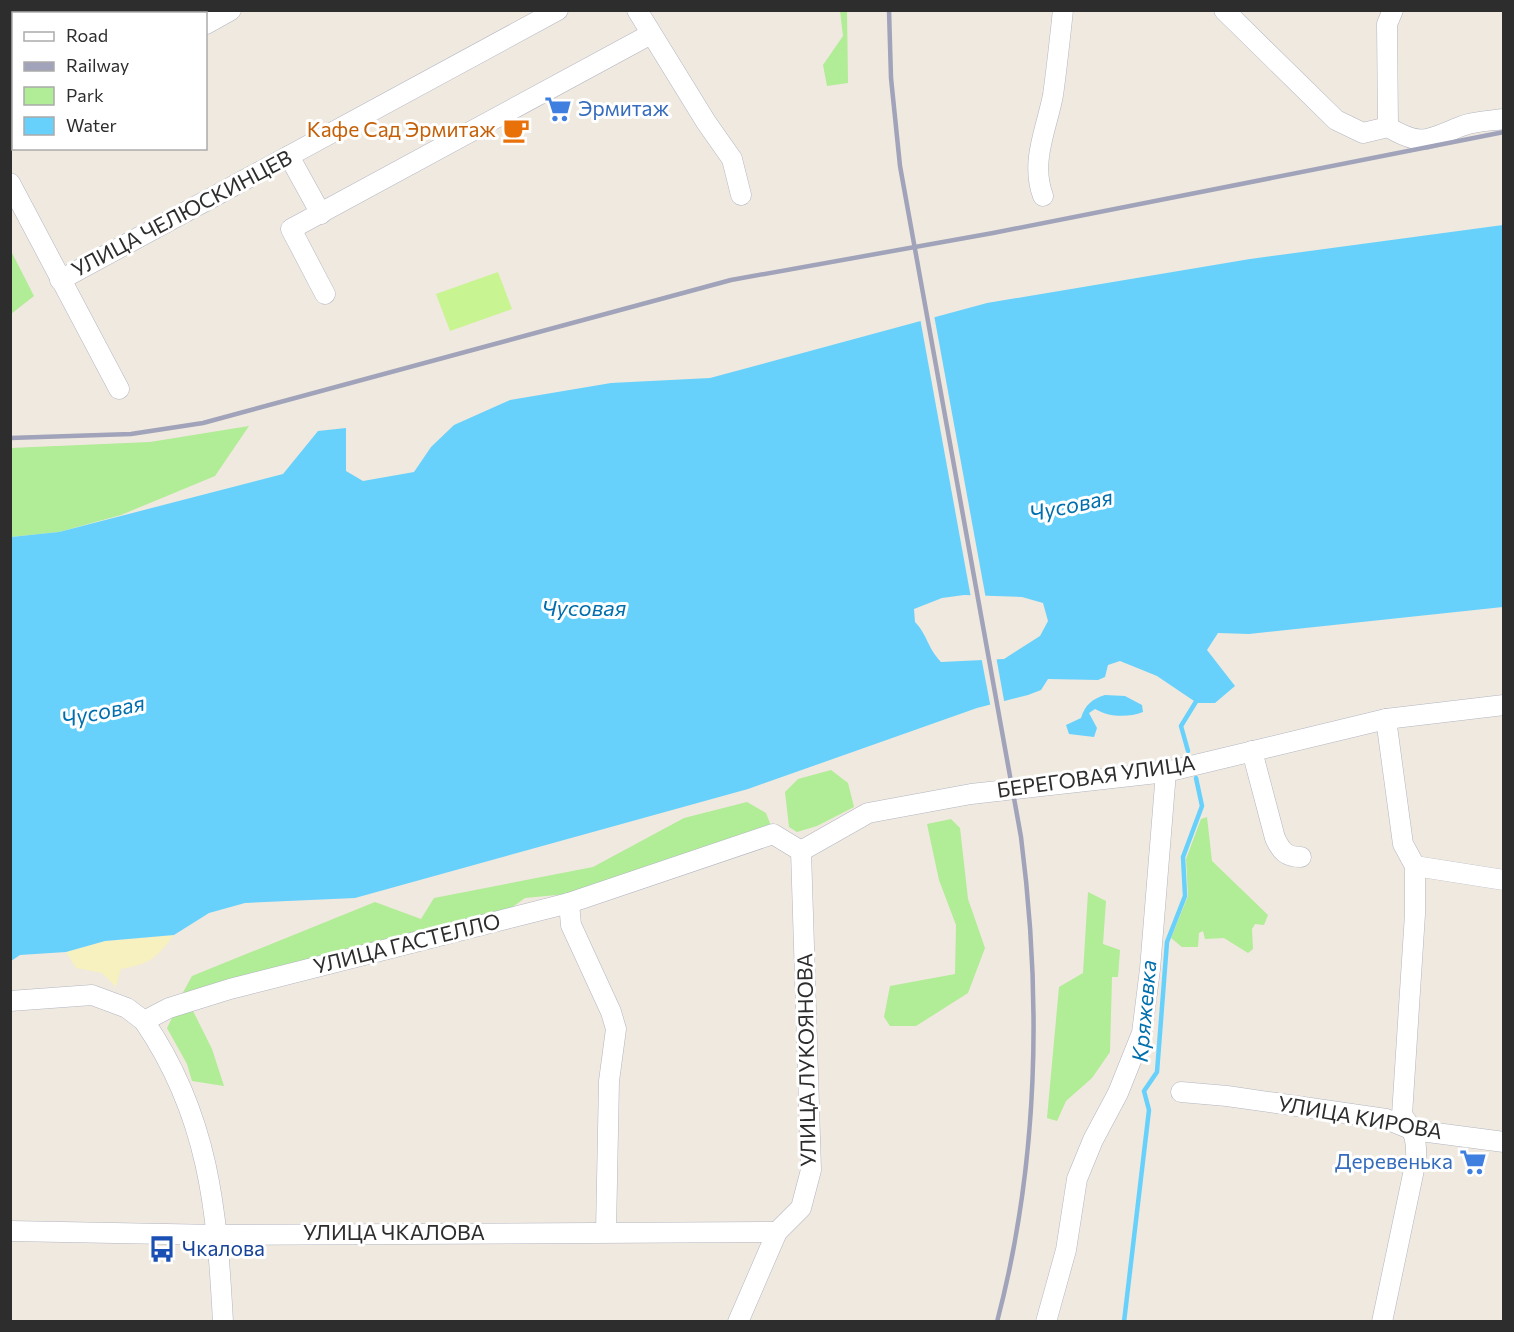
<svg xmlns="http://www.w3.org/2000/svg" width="1514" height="1332" font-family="Commissioner,sans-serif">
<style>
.green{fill:#b1ec96}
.sand{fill:#f7f0bf}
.pitch{fill:#c8f491}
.water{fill:#67d1fc;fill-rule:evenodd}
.pier{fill:#f0e9df}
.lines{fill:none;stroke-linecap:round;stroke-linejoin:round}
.stream{stroke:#67d1fc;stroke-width:4.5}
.minor-casing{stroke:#b2b5c2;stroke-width:21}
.minor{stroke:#fff;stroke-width:20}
.rail{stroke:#a0a3b9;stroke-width:4.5}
.labels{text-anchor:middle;stroke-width:6;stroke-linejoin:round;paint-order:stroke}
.shop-label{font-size:21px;fill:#366cbe;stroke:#fff;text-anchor:start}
.food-label{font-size:21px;fill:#c56008;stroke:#fff;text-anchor:end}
.street-label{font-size:21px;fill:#2d2d2d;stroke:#fff}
.transit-label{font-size:21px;fill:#164399;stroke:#fff;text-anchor:start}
.water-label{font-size:22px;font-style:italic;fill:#006fae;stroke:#fff}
</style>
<rect width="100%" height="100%" fill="#f0e9df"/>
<g class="green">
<polygon points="840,11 847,11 848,83 827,86 823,65 843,36"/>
<polygon points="10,249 34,296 11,314 10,314"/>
<polygon points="249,426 215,476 121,515 59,532 11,537 10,448 150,442"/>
<polygon points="831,770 848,783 854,807 817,826 797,832 789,827 785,792 798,779"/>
<polygon points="747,802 766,813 771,826 567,894 525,898 507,911 181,996 192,976 375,902 421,919 434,898 593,867 684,818"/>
<polygon points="1207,817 1212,861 1268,915 1264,925 1255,924 1252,929 1253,949 1248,953 1224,938 1205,939 1203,931 1199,933 1198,947 1182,947 1171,938 1188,896 1186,859 1201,819"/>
<polygon points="951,819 960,828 968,899 985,948 968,993 916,1026 890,1026 884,1017 890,986 955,974 956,925 939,880 927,824"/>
<polygon points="1088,892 1106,901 1103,944 1120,950 1118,977 1112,977 1110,1052 1092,1078 1066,1101 1057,1121 1047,1118 1059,987 1083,973"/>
<polygon points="191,1007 212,1049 224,1086 192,1081 187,1064 167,1028 175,1012"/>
</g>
<path class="sand" d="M174 935C157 958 150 964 121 969L116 987 102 973 76 968 66 952 105 941Z"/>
<polygon class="pitch" points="498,272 512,309 450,331 436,294"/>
<g class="water">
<path d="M1503 225V607L1249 634 1218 633 1207 650 1235 686 1215 703H1197L1157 676 1120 661 1108 665 1105 677 1098 680 1048 679 1041 690 1028 695 977 708 748 789 355 898 245 903 209 913 174 935 105 941 66 952 20 955 11 961V537L59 532 283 474 318 431 346 428V471L363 481 414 472 431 447 454 425 510 400 611 383 710 378 987 303 1250 259ZM964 595 1022 597 1043 603 1048 621 1040 636 1004 659 941 662C927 647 928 636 915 622L914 609 942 598Z"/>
<path d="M1105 695 1125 696 1142 705 1143 712C1127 718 1109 717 1095 709L1089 713 1097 728 1094 737 1069 734 1066 725 1081 718C1085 705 1092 699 1105 695Z"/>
</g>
<g class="pier">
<polygon points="934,315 986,599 971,598 920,318"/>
<polygon points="981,656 996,656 1005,706 991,709"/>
</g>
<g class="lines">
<g class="stream">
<polyline points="1188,751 1181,726 1197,700"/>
<polyline points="1124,1322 1149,1110 1144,1091 1157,1072 1167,942 1185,896 1183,857 1202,806 1196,778"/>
</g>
<defs>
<g id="minor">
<polyline points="637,10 706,122 732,159 741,195"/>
<path d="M1224 10 1336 120 1363 133 1388 127C1423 148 1428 139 1462 126 1474 121 1490 121 1504 119"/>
<polyline points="206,24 231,10"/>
<polyline points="1388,127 1387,24 1393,10"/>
<polyline points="10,130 14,128"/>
<polyline points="289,156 321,214"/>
<polyline points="10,183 119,389"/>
<path d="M1043 196C1030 161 1047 128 1053 95 1057 67 1060 38 1063 10"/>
<polyline points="60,280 558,10"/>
<polyline points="325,294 291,229 651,34"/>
<path d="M1252 751 1275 838C1281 851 1286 857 1301 857"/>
<polyline points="801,851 868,813 971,794 1166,772 1386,719 1504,705"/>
<polyline points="1415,866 1504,880"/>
<polyline points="569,903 571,925 611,1012 616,1029 609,1081 606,1231"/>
<polyline points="10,1001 92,995 127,1008 144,1021 169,1008 230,989 569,903 773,834 801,851"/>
<path d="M144 1021C209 1116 217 1210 223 1322"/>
<polyline points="1181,1092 1227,1096 1386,1119 1413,1130 1504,1142"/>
<polyline points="10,1231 218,1235 777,1232"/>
<polyline points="738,1322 777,1232 801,1208 811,1170 801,851"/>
<polyline points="1046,1322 1066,1250 1077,1179 1093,1140 1118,1093 1142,1033 1150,969 1166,772"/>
<path d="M1382 1322 1416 1160C1417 1140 1414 1130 1402 1115L1415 914V866L1403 844 1386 719"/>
</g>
</defs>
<use href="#minor" class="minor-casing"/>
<use href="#minor" class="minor"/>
<g class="rail">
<path d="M889 10 891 78 900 166 1021 837C1042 1000 1039 1162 997 1322"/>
<polyline points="10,438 131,434 203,423 731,280 993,233 1504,132"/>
</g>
</g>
<defs>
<symbol id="supermarket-bare" viewBox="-9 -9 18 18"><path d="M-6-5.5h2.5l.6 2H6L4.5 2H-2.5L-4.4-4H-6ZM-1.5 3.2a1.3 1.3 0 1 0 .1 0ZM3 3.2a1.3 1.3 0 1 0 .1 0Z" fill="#3f7fe0" stroke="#fff" stroke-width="2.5" paint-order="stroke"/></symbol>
<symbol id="cafe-bare" viewBox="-9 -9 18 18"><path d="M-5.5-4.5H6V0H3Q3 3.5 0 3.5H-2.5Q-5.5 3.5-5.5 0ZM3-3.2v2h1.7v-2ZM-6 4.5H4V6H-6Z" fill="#e8710a" stroke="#fff" stroke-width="2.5" paint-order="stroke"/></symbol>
<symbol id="bus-bare" viewBox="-9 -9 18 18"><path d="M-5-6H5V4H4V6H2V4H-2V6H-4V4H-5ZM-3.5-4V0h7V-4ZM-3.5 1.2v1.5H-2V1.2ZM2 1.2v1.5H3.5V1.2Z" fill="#1a4fb4" stroke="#fff" stroke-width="2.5" paint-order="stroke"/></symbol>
</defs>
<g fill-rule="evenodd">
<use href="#supermarket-bare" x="539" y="90" width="38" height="38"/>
<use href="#cafe-bare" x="497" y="111" width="38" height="38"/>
<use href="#supermarket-bare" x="1454" y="1143" width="38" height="38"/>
<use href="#bus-bare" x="143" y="1230" width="38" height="38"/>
</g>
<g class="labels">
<g class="shop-label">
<text x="578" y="116">Эрмитаж</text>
<text x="1453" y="1169" text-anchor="end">Деревенька</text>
</g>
<g class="food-label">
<text x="496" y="137">Кафе Сад Эрмитаж</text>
</g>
<g class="street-label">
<text transform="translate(182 214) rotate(-28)" y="7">УЛИЦА ЧЕЛЮСКИНЦЕВ</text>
<text transform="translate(1096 777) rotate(-8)" y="7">БЕРЕГОВАЯ УЛИЦА</text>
<text transform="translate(407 944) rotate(-14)" y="7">УЛИЦА ГАСТЕЛЛО</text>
<text transform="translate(807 1060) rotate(-91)" y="7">УЛИЦА ЛУКОЯНОВА</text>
<text transform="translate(1360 1118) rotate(10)" y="7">УЛИЦА КИРОВА</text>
<text x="394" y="1240">УЛИЦА ЧКАЛОВА</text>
</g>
<g class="transit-label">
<text x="182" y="1256">Чкалова</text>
</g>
<g class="water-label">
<text transform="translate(1071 505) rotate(-12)" y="8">Чусовая</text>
<text x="584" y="616">Чусовая</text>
<text transform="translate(103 711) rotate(-12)" y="8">Чусовая</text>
<text transform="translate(1144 1011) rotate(-85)" y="8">Кряжевка</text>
</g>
</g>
<rect width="1514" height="1332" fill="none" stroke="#2d2d2d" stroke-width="24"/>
<rect x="12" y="12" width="195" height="138" fill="#ffffff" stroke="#ababab" stroke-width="1.5"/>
<rect x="24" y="32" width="30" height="9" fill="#ffffff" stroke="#ababab" stroke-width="1.5"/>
<text x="66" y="42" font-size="18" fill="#2d2d2d">Road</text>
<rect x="24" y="62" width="30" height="9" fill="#a0a3b9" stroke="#ababab" stroke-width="1.5"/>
<text x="66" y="72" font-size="18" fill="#2d2d2d">Railway</text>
<rect x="24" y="87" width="30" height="18" fill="#b1ec96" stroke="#ababab" stroke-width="1.5"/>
<text x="66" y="102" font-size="18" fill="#2d2d2d">Park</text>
<rect x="24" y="117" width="30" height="18" fill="#67d1fc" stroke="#ababab" stroke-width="1.5"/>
<text x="66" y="132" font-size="18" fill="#2d2d2d">Water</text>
</svg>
